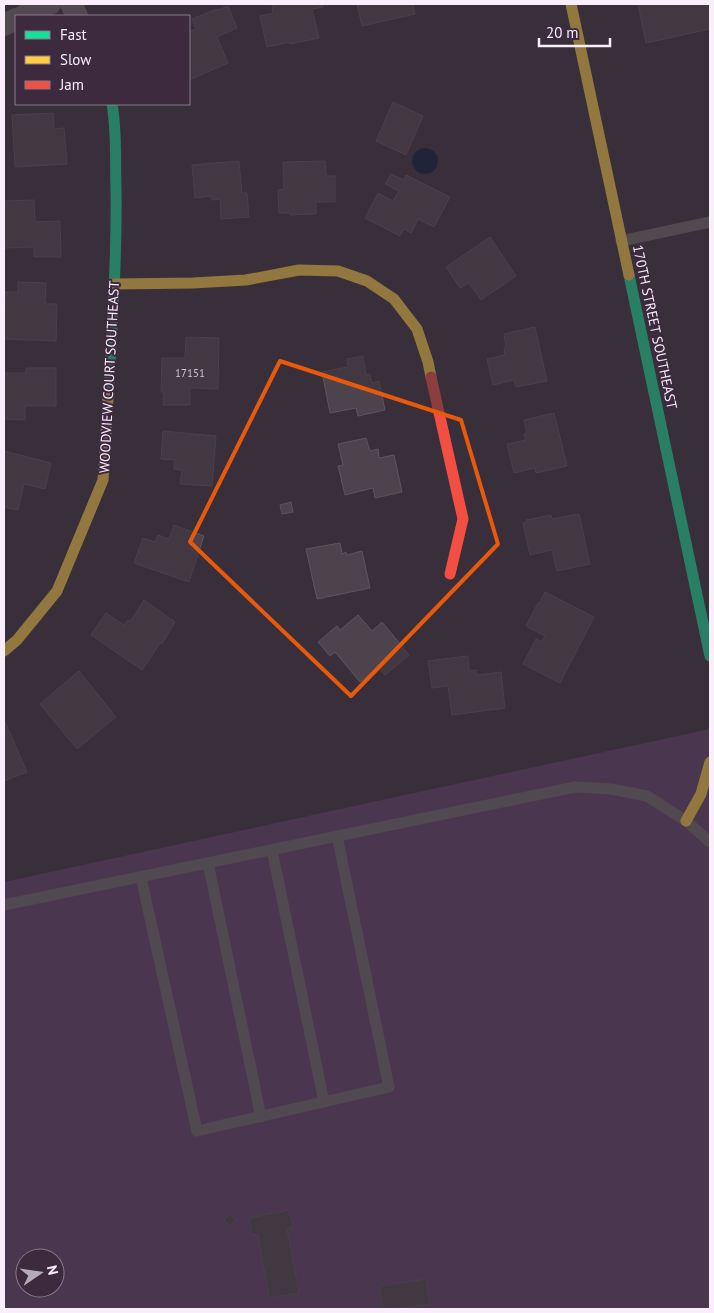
<svg xmlns="http://www.w3.org/2000/svg" width="714" height="1313" font-family="'PT Sans',sans-serif">
<style>
.green{fill:#633f68;fill-rule:evenodd}
.water{fill:#061838}
.building{fill:#4c434d;stroke:#5d545e}
.lines{fill:none;stroke-linecap:round;stroke-linejoin:round}
.lane{stroke:#6f686b;stroke-width:11}
.street{stroke:#6f686b;stroke-width:22}
.fast{stroke:#16e098;stroke-width:11}
.slow{stroke:#ffcf43;stroke-width:11}
.jam{stroke:#f24e42;stroke-width:11}
.marked{fill:none;stroke:#e8590c;stroke-width:4;stroke-linejoin:round}
.labels{text-anchor:middle;stroke-width:4;stroke-linejoin:round;paint-order:stroke}
.number-label{font-size:11px;fill:#cec3d0}
.street-label{font-size:14px;fill:#faeefc;stroke:#3d2a3f}
</style>
<rect width="100%" height="100%" fill="#392f3a"/>
<path class="green" d="M710 729V1309H4V882ZM25 1258H55V1288H25Z"/>
<circle class="water" cx="425" cy="161" r="13"/>
<g class="building">
<polygon points="280,4 322,4 323,7 312,9 319,38 290,44 290,42 267,47 260,16 273,13 272,6"/>
<polygon points="357,4 413,4 415,14 362,26"/>
<polygon points="638,4 710,4 710,29 646,43"/>
<polygon points="228,6 237,28 217,37 228,63 189,80 189,32 196,29 192,19 217,9 218,10"/>
<polygon points="393,102 423,116 406,155 376,141"/>
<polygon points="53,113 54,129 64,128 67,164 15,167 12,115"/>
<polygon points="239,161 242,193 247,193 249,217 221,219 220,199 212,200 212,196 195,198 192,165"/>
<polygon points="325,161 326,176 335,176 335,202 316,202 316,214 290,215 290,213 279,213 278,190 284,189 283,162"/>
<polygon points="391,174 404,180 406,175 450,197 434,227 418,219 411,233 404,229 400,236 365,218 378,193 393,201 399,191 385,184"/>
<polygon points="34,200 35,222 60,221 61,257 34,257 34,247 4,248 4,201"/>
<polygon points="490,237 516,276 481,300 469,283 460,288 446,267"/>
<polygon points="18,282 46,283 45,304 57,304 56,341 4,339 5,292 18,292"/>
<polygon points="535,327 547,381 516,387 514,380 493,385 487,359 505,355 504,349 506,347 504,334"/>
<polygon points="186,337 219,338 218,389 190,388 190,405 163,405 164,392 161,392 162,358 185,358"/>
<polygon points="363,356 366,375 370,374 372,383 379,381 385,410 358,416 356,408 330,413 322,372 348,367 347,359"/>
<polygon points="26,368 56,368 56,406 25,406 25,420 4,419 4,373 26,373"/>
<polygon points="554,413 567,466 536,473 535,468 514,473 507,444 526,440 524,434 527,433 524,420"/>
<polygon points="163,431 216,436 212,486 180,484 182,470 174,469 175,460 161,459"/>
<polygon points="366,438 370,451 378,449 379,458 394,455 402,492 375,498 373,488 345,495 338,466 343,465 338,444"/>
<polygon points="4,451 51,463 45,489 24,484 18,510 4,507"/>
<polygon points="291,502 293,512 282,514 280,505"/>
<polygon points="579,514 590,564 557,571 552,550 530,555 523,523 527,522 526,520 551,515 552,519"/>
<polygon points="174,525 204,536 189,582 134,563 143,538 155,542 158,535 169,539"/>
<polygon points="340,543 342,554 346,552 347,555 362,551 370,588 317,599 306,549"/>
<polygon points="545,592 594,617 560,683 523,664 536,639 542,642 545,636 526,626 538,603 539,604"/>
<polygon points="144,600 175,622 162,644 161,642 142,670 91,635 106,613 124,625 128,620 130,622"/>
<polygon points="358,615 372,631 382,622 409,655 385,675 378,667 360,682 335,652 330,656 318,642 337,626 340,630"/>
<polygon points="468,656 469,671 476,670 476,675 501,672 505,708 452,715 448,686 432,688 428,661"/>
<polygon points="79,671 116,717 77,749 40,704"/>
<polygon points="5,722 27,772 4,781 4,723"/>
<polygon points="289,1210 293,1227 287,1229 299,1293 269,1298 258,1234 252,1235 249,1218"/>
<polygon points="231,1214 236,1220 230,1225 224,1220"/>
<polygon points="426,1279 430,1304 392,1309 383,1309 380,1286"/>
</g>
<g class="lines">
<g class="lane">
<polyline points="621,241 710,222"/>
<polyline points="272,850 324,1102"/>
<polyline points="208,863 261,1117"/>
<polyline points="141,877 197,1131 389,1087 337,836"/>
<polyline points="4,905 575,787 611,789 647,796 686,821 710,842"/>
</g>
<g class="street">
<polyline points="71,4 77,16"/>
<polyline points="23,16 50,4"/>
<polyline points="4,25 16,19"/>
</g>
<g class="fast">
<polyline points="629,275 710,656"/>
<path d="M108 398C112 328 117 258 116 188 115 160 117 132 112 104"/>
</g>
<g class="slow">
<polyline points="571,4 629,275"/>
<polyline points="115,284 193,283 246,280 299,270 338,271 367,281 394,299 417,329 428,362 431,377"/>
<polyline points="4,651 17,640 57,591 103,480 108,398"/>
<polyline points="686,821 701,794 710,762"/>
</g>
<polyline class="jam" points="431,377 463,519 450,574"/>
</g>
<path d="M0 0H714V1313H0ZM280 361 461 420 498 544 351 696 190 542Z" fill="#392f3a" fill-opacity=".55" fill-rule="evenodd"/>
<path class="marked" d="M280 361 461 420 498 544 351 696 190 542Z"/>
<g class="labels">
<g class="number-label">
<text x="190" y="377">17151</text>
</g>
<g class="street-label">
<text transform="translate(655 327) rotate(78)" y="5">170TH STREET SOUTHEAST</text>
<text transform="translate(109 377) rotate(-87)" y="5">WOODVIEW COURT SOUTHEAST</text>
</g>
</g>
<rect width="714" height="1313" fill="none" stroke="#faeefc" stroke-width="10"/>
<rect x="15" y="15" width="175" height="90" fill="#3d2a3f" stroke="#89788b"/>
<rect x="25" y="31" width="25" height="8" fill="#16e098" stroke="#89788b"/>
<text x="60" y="40" font-size="15" fill="#faeefc">Fast</text>
<rect x="25" y="56" width="25" height="8" fill="#ffcf43" stroke="#89788b"/>
<text x="60" y="65" font-size="15" fill="#faeefc">Slow</text>
<rect x="25" y="81" width="25" height="8" fill="#f24e42" stroke="#89788b"/>
<text x="60" y="90" font-size="15" fill="#faeefc">Jam</text>
<g transform="translate(40 1273) rotate(77)"><circle r="24" fill="#3d2a3f" stroke="#89788b"/>
<path d="M0-4L9 19L0 12L-9 19Z" fill="#b6abb8"/>
<text y="-8" font-size="14" font-weight="bold" text-anchor="middle" fill="#faeefc">N</text>
</g>
<path d="M539 38v8h71v-8" fill="none" stroke="#faeefc" stroke-width="2.5"/>
<text x="546" y="38" font-size="15" fill="#faeefc" stroke="#3d2a3f" stroke-width="4" paint-order="stroke">20 m</text>
</svg>
